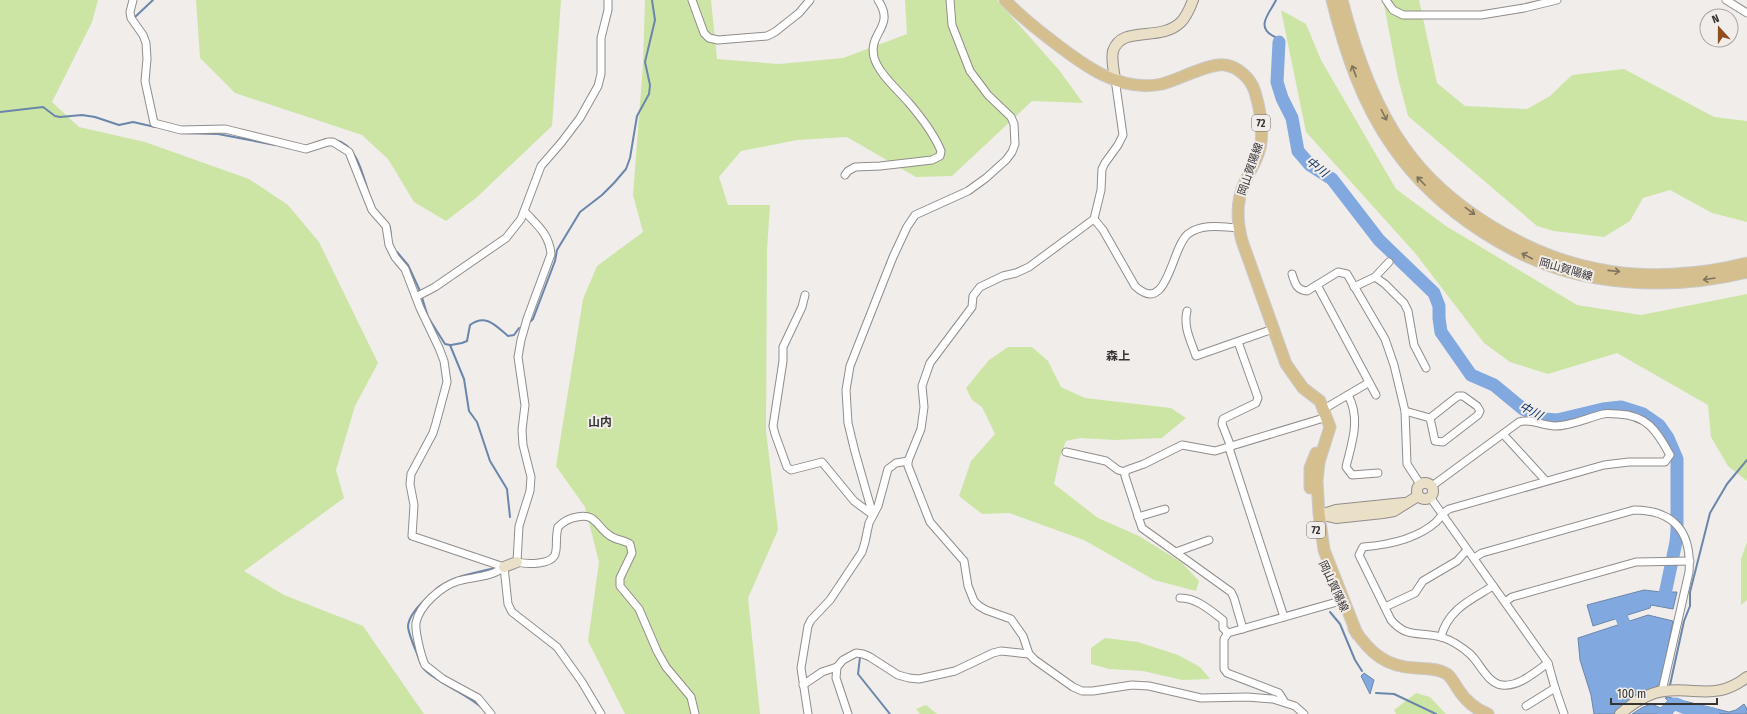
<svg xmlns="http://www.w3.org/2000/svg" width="1747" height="714" font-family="'Fira Sans Condensed','Noto Sans JP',sans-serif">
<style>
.green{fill:#cce5a5}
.water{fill:#81a9df;stroke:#6a86ab}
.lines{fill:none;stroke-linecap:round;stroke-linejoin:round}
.stream{stroke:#6a86ab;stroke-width:2}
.river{stroke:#81a9df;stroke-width:13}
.street-casing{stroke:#918d8b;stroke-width:9}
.secondary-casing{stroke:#918d8b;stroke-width:12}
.primary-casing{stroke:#cbcaca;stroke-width:13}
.street{stroke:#fff;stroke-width:7}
.secondary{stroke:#eadfc7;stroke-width:10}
.primary{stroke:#d6bf8f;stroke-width:11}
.oneway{stroke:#7e735c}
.labels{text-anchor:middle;stroke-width:4;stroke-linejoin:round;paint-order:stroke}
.shield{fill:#f1edeb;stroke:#6e6c6a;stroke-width:1}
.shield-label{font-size:10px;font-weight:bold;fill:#363433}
.street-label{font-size:11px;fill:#363433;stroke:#f1edeb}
.water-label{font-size:12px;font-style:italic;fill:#072e5f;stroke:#f1edeb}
.neighbourhood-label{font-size:12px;font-weight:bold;fill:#363433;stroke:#f1edeb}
</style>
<rect width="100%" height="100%" fill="#f1edeb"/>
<g class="green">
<polygon points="0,0 98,0 92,22 52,102 79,127 145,142 249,179 288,205 319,242 378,363 355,406 336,470 344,498 244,571 284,595 363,626 424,714 0,714"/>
<polygon points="196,0 561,0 552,126 476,198 446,221 414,202 388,159 362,135 235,93 200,58"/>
<polygon points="645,0 711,0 717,59 779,64 843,58 907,34 905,0 997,0 1059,70 1083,103 1032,101 952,176 916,177 847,137 797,140 741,151 719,177 728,205 770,205 767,250 766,431 778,530 748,598 760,714 625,714 588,641 599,562 585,507 556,466 583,299 597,266 643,232 633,195 643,64"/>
<polygon points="1383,0 1419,0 1437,83 1465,106 1527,109 1550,96 1572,75 1624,69 1714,117 1747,121 1747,222 1712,213 1670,190 1643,198 1630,221 1604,237 1554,231 1537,226 1408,116 1398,78"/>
<polygon points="1281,10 1306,24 1321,60 1396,189 1446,226 1577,305 1641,315 1747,294 1747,481 1728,466 1711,437 1708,405 1617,353 1548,374 1510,362 1484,343 1415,253 1306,132"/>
<polygon points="1008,347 1032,347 1048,361 1061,387 1085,398 1171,408 1186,418 1162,438 1115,440 1080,438 1066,441 1060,457 1054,484 1098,518 1139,536 1181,562 1199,581 1196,591 1154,580 1084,540 1009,513 982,514 959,496 971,461 995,434 982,407 972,400 966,388 989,360"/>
<polygon points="1747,542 1747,600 1741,605 1741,559"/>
<polygon points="1105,638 1138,642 1178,655 1200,667 1210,679 1182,680 1143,671 1109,669 1091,664 1091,648"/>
<polygon points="1416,693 1430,697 1446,714 1396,714 1394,710"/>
<polygon points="926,705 937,714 920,714 916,709"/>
</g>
<g class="water">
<polygon points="1664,588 1667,588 1669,592 1677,592 1673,609 1651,605 1650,608 1593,626 1587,605 1644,590 1661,592"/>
<polygon points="1648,615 1673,621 1661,682 1655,688 1637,695 1615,714 1594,714 1591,695 1580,660 1578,638"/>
<polygon points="1364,673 1374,680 1370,694 1361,676"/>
<path d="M1668 697 1729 712 1736 710 1744 704 1747 709V714C1725 714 1679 714 1665 698Z"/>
<polygon points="1652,704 1673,714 1632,714 1643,707"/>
</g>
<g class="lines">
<g class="stream">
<polyline points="135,19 135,17 153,0"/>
<path d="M1275 37C1254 27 1270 13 1276 0"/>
<polyline points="0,112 43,107 55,116 60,117 82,115 95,117 119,125 133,122 155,127"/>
<polyline points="181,133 218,134 275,145"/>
<path d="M335 140C357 144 363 176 369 194"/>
<polyline points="310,145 326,139"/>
<polyline points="388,225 390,227 391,237"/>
<polyline points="397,252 408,265 420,291 428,317 445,344 450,345 464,379 469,411 477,422 490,461 507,489 510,517"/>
<polyline points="531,321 533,319 555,261 557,250 580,212 602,195 614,183 626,169 630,158 637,116 649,94 650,85 645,62 655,20 652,0"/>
<path d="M451 345 462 343 467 341 470 325C486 313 496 326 508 336L514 335 519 328"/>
<path d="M436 589C453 576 474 573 495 568"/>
<path d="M430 595C422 602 408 615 408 627 409 634 413 644 416 651 419 658 420 667 427 672 444 686 465 693 481 707"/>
<polyline points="1330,612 1340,624 1355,660 1362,671"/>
<polyline points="860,657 858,674 890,714"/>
<polyline points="1670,685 1684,621 1690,606 1690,592 1710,513 1727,484 1747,460"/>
<polyline points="1376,693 1394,694 1436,714"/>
</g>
<g class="river">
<polyline points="1279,42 1277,82 1282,98 1292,118 1298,151 1310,165 1332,179 1379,240 1434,293 1439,306 1439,318 1441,332 1471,375 1494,385 1523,409 1545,419 1557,420 1603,409 1621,407 1643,414 1659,425 1668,438 1677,459 1677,531 1676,542 1664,599 1659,599"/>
<polyline points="1621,639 1625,626 1618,608 1624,605"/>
<polyline points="1663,714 1672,705 1676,704 1690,710 1713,714"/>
</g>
<defs>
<g id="street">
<polyline points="133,0 130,12 131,18 143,35 146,43 147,59 145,81 154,123 181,130 225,129 306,149 328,142 333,142 349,152 372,210 386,226 389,245 395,257 405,269 420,308 439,348 444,361 447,382 436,423 433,433 411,474 410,484 414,505 412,536 504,567"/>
<polyline points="692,0 704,33 709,38 718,40 767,36 775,32 799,13 810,0"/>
<polyline points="1386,0 1393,10 1403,15 1481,15 1524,8 1557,0"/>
<polyline points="1726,0 1747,13"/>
<polyline points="1115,79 1123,135 1118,145 1105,163 1102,169 1101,190 1094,219 1029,267 1016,273 1003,276 980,287 973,296 972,307 930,363 922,386 924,407 921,429 908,461 908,466 930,522 964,561 968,586 974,601 979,606 986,610 1011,619 1023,636 1029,654 1035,660 1073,687 1082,691 1093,691 1132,685 1149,686 1201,698 1247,697 1273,699 1295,706 1304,714"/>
<path d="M845 175 848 171 855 167 880 166 932 160 940 156 941 151C934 134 921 117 909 103 898 90 878 73 874 57 868 32 896 27 878 0"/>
<path d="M525 212C538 226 549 234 551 254L527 319 521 340 518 357 525 405 522 430 523 445 531 477 530 491 519 526 517 562C525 564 531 564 539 563 564 560 553 546 558 527 564 521 569 518 577 517 596 513 596 526 609 535 615 540 624 540 630 544L632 553 620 578V586L639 609 657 651 666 667 691 697 695 714"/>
<path d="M1094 219 1103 230 1135 286C1168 317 1171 247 1188 234 1202 223 1222 227 1239 228"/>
<path d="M1292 274C1295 283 1296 290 1307 291L1338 272 1347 274 1385 339 1394 365 1405 411 1407 464 1420 484"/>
<polyline points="1375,277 1385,284 1404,303 1408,311 1414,345 1426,368"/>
<polyline points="1317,285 1376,395"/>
<polyline points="1354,287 1375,277 1389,262"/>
<polyline points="805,295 802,307 783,347 783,361 773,426 775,434 787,467 791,470 822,462 854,501 873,515"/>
<polyline points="416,297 435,287 506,238 521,219 541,166 561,143 580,118 598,86 601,74 601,38 608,10 608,0"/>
<path d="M1187 311C1183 327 1191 341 1196 356L1273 329"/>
<path d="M1348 395C1361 419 1352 442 1346 467L1352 475 1378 473"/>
<polyline points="1324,409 1368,383"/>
<polyline points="1405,411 1430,418 1458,396 1463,396 1477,406 1480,411 1478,415 1443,442 1435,441 1430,418"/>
<polyline points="1503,434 1546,481"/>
<polyline points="1231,447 1222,424 1223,419 1256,403 1258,398 1238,342"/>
<polyline points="1229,448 1284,617"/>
<polyline points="1066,452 1106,461 1118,470 1125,472"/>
<path d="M1432 486 1519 422C1530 418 1543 426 1555 426 1571 426 1587 418 1603 414 1607 413 1613 414 1618 414 1647 415 1657 431 1670 455L1665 462H1629L1604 465 1449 509C1441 514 1442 516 1436 522 1417 539 1388 545 1363 547L1359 555 1391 620C1407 639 1420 631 1441 637 1451 640 1462 647 1470 654 1480 663 1487 683 1502 685 1519 687 1535 672 1548 663"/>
<polyline points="1430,497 1548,663 1555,688 1564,714"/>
<polyline points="873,515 855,452 848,423 846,390 850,366 893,257 907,227 915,215 968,191 986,178 1006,160 1012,152 1015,144 1014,124 1011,117 988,95 970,71 952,25 950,0"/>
<polyline points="1138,517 1165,509"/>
<polyline points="1176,552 1209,540"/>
<path d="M1474 558 1482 553 1634 510C1674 510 1692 532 1689 572L1662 691"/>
<polyline points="504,567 508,604 512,612 557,647 582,682 601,714"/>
<path d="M1180 598C1197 598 1210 610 1223 620V628L1228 633"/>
<polyline points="1505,602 1512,597 1636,562 1690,561"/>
<polyline points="1385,607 1415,593 1423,581 1457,561 1467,550"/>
<polyline points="1243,629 1234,598 1231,592 1142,528 1125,476 1125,472 1127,470 1144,464 1182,445 1215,451 1327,417"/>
<path d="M1441 637C1448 609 1471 600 1493 586"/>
<polyline points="837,667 836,678 848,714"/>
<polyline points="803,685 822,672 837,667 843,660 856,653 863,654 870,657 898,675 909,678 919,679 955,671 993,653 1001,651 1029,654"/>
<polyline points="1284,701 1279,693 1227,673 1224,669 1224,639 1228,633 1344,600"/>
<polyline points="1526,706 1555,688"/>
<path d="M491 714 478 698 443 679 425 665C421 656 415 632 416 623 419 605 442 586 458 581 473 577 492 577 504 567"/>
<polyline points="808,714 801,668 808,626 811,620 830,600 862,552 865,542 869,523 878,506 888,469 896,463 908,461"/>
</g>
<g id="secondary">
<path d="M1115 79C1114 71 1111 60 1113 51 1122 24 1160 43 1181 22 1187 16 1190 8 1193 0"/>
<circle cx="1425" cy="491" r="8"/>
<polyline points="1319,514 1336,518 1383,513 1394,511 1418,496"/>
<polyline points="1323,514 1336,510 1404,503"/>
<polyline points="504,567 517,562"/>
<path d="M1620 714C1633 703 1647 693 1664 691 1698 687 1716 701 1747 677"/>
</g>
<g id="primary">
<path d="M1005 0C1019 15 1034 27 1051 40 1082 64 1119 93 1162 84 1178 80 1211 62 1225 65 1239 67 1251 79 1255 92 1260 109 1264 131 1260 148 1257 161 1250 170 1245 182 1236 200 1237 222 1242 241L1286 364 1303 388 1320 401 1330 427 1319 462 1317 481 1319 514 1324 550 1357 634"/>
<path d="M1332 0C1345 52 1362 103 1393 147 1437 211 1520 266 1597 278 1646 286 1699 284 1747 272"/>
<path d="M1342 0C1355 51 1373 104 1404 147 1446 207 1526 255 1597 269 1643 279 1701 275 1747 263"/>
<polyline points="1310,488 1310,468 1316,453"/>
<path d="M1354 629C1370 653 1386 667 1416 668 1426 669 1438 668 1447 674 1451 677 1455 684 1458 689 1465 700 1475 709 1488 714"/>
</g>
</defs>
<use href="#street" class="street-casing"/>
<use href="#secondary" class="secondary-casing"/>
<use href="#primary" class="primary-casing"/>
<use href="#street" class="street"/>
<use href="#secondary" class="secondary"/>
<use href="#primary" class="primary"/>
</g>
<defs><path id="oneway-shaft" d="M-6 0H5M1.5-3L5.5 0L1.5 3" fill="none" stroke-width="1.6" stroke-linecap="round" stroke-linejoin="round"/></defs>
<g class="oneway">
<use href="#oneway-shaft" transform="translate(1354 71) rotate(-111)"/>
<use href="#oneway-shaft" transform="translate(1384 115) rotate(63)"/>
<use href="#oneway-shaft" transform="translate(1421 181) rotate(-134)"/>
<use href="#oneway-shaft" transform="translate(1470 211) rotate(36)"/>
<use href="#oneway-shaft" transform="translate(1527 256) rotate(-152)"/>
<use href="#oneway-shaft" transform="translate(1614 271) rotate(6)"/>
<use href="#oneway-shaft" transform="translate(1709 279) rotate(171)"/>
</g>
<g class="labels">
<g class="shield">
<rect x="1252" y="115" width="18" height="16" rx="3"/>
<rect x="1307" y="522" width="18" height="16" rx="3"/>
</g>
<g class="shield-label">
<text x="1261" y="127">72</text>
<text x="1316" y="534">72</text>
</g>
<g class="street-label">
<text transform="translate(1250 169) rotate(-71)" y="4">岡山賀陽線</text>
<text transform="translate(1566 269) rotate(16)" y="4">岡山賀陽線</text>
<text transform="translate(1334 586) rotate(65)" y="4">岡山賀陽線</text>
</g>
<g class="water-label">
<text transform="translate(1317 167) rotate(38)" y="4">中川</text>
<text transform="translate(1531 411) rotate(28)" y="4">中川</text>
</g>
<g class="neighbourhood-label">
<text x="1118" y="360">森上</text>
<text x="600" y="426">山内</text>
</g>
</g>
<g transform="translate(1719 28) rotate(339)"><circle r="19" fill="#f1edeb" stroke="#a6a3a1"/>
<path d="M0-3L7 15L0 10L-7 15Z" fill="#904d1e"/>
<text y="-6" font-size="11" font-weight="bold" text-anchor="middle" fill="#363433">N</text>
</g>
<path d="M1611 698v6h106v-6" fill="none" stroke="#363433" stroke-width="2"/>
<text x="1617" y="698" font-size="12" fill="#363433" stroke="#f1edeb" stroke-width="3" paint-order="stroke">100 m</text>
</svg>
